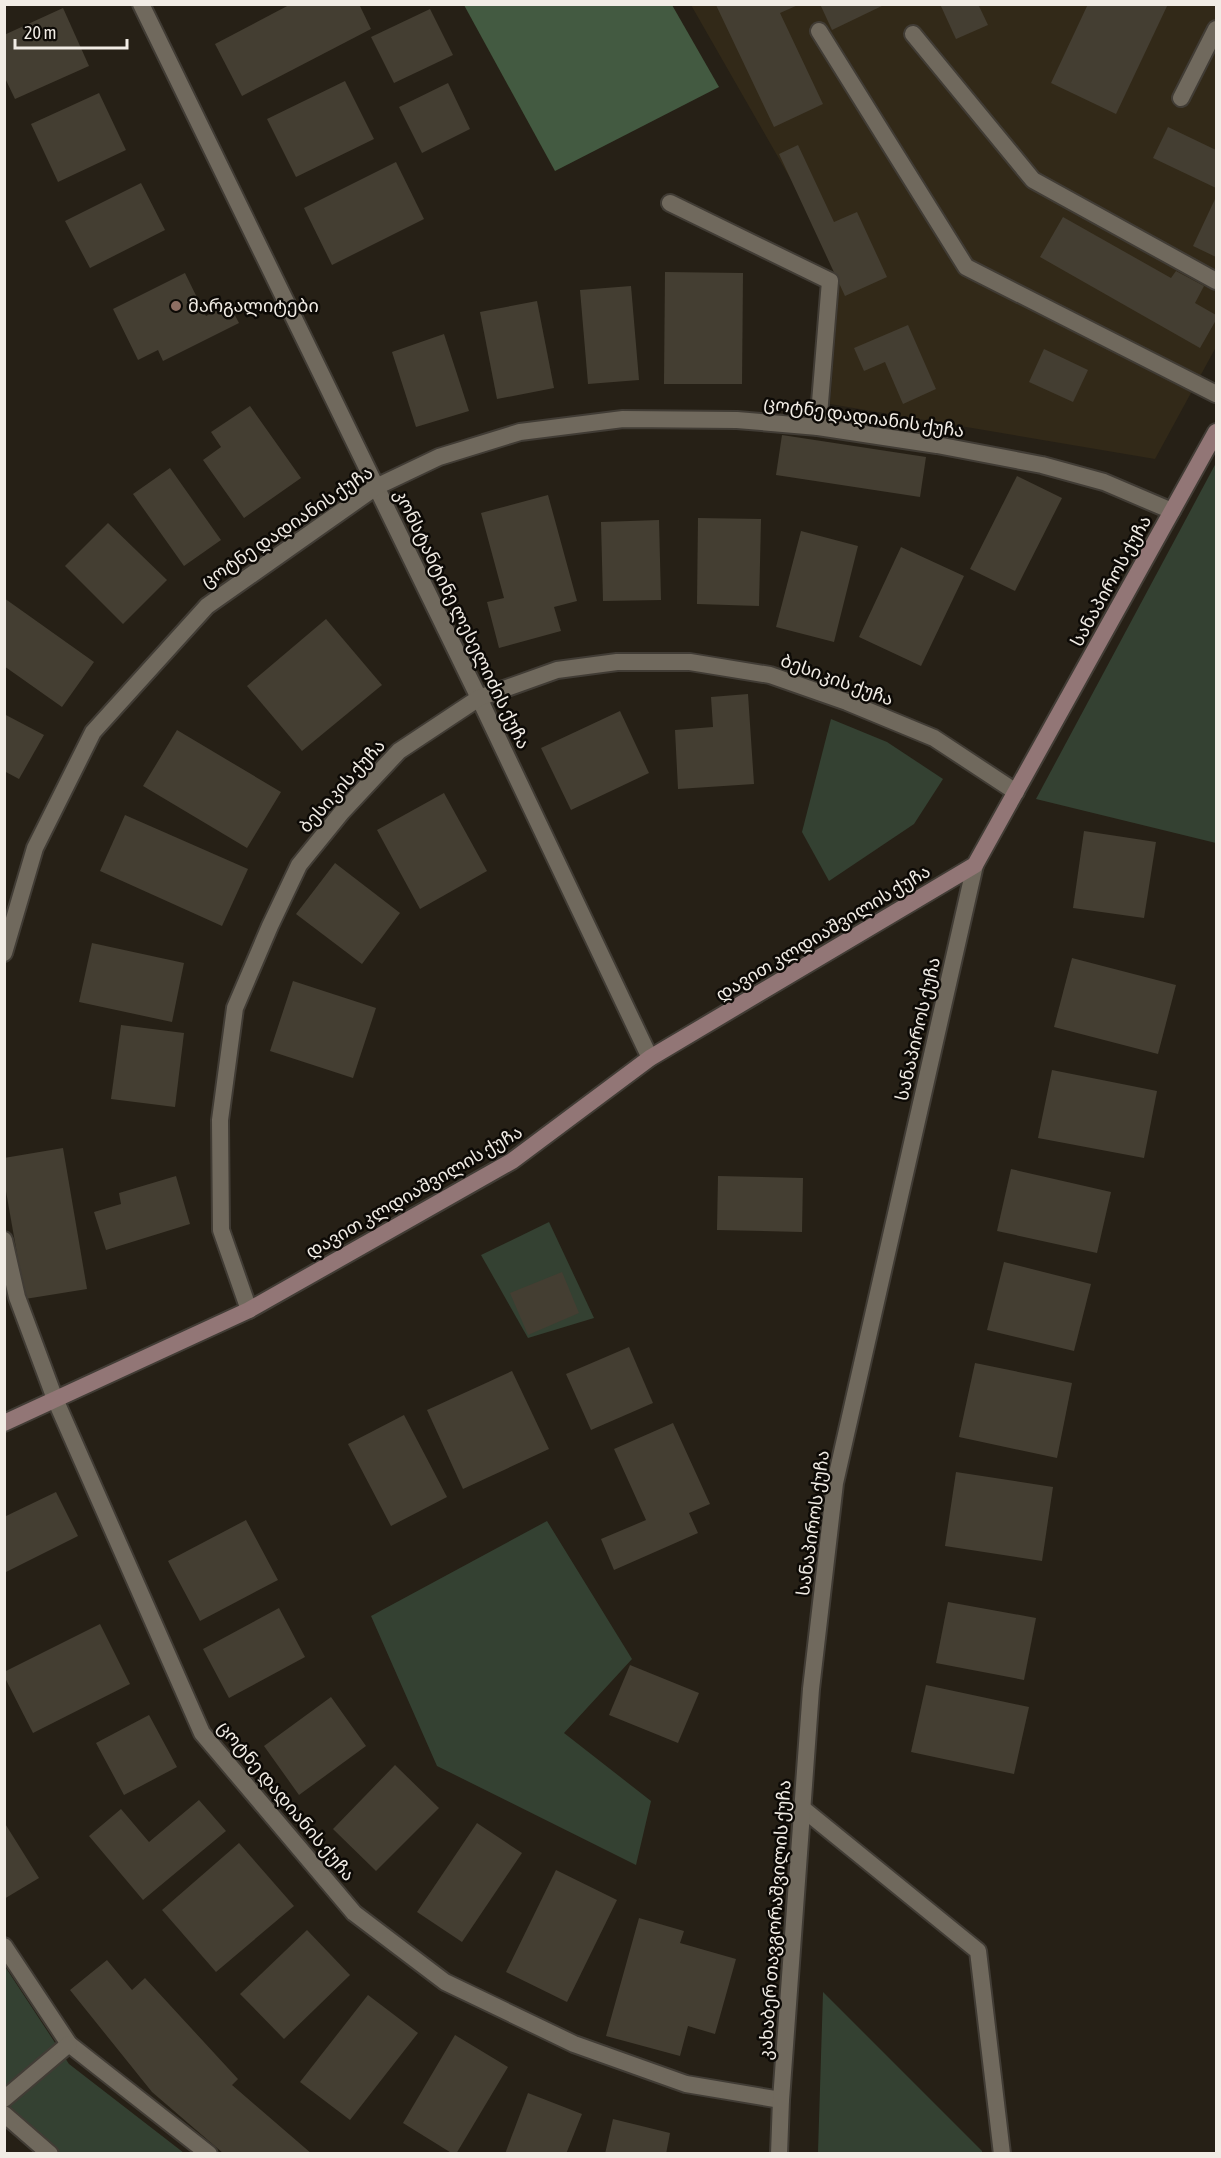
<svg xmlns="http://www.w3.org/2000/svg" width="1221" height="2158" font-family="'Asap Condensed','Noto Sans Georgian',sans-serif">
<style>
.built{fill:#322918}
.green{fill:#344132}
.forest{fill:#435a41}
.building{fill:#443e32}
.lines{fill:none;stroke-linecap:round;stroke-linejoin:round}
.service-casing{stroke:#413c35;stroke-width:20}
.minor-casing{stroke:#413c35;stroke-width:20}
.tertiary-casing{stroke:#413c35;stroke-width:20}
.secondary-casing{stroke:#413c35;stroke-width:20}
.service{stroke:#70695d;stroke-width:16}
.minor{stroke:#70695d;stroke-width:16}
.tertiary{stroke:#70695d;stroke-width:16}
.secondary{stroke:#927676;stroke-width:16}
.education-dot{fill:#8d6e63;stroke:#0d0a06;stroke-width:2}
.labels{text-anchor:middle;stroke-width:5;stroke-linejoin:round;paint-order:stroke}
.poi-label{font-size:18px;fill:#f1ece5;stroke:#0d0a06;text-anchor:start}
.street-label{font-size:18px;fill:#f1ece5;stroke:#0d0a06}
</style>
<rect width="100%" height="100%" fill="#262016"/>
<polygon class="built" points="691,5 1216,5 1216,347 1155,459 830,404 841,267"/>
<g class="green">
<polygon points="1216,463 1216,843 1036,799"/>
<polygon points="831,719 887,742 943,779 914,824 829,881 802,832"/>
<polygon points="549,1222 594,1318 528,1338 481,1255"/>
<polygon points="547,1521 632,1659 564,1733 651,1801 636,1865 437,1766 371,1616"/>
<polygon points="4,1965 69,2064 184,2153 51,2153 4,2111"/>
<polygon points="823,1992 982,2151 982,2153 818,2153"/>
</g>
<polygon class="forest" points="464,5 672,5 719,87 555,171"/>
<g class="building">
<polygon points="291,4 359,4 371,29 242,96 215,44"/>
<polygon points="820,4 886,4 832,30"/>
<polygon points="940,4 978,4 988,25 956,39"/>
<polygon points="1088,4 1168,4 1116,114 1051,83"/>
<polygon points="716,5 798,5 780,13 823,104 774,127"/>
<polygon points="63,8 89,66 15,99 4,76 4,35"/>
<polygon points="430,9 453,55 394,83 371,37"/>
<polygon points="345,81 374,139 296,177 267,119"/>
<polygon points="448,83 470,129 422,153 399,107"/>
<polygon points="99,93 126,150 58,182 31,124"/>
<polygon points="1168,127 1216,150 1216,188 1153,158"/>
<polygon points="798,145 834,222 857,212 887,277 845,296 779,154"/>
<polygon points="396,162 424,219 332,265 304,208"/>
<polygon points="141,183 165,230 90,268 65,221"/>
<polygon points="1216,197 1216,257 1193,246"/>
<polygon points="1063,217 1171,278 1176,271 1204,286 1195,303 1216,315 1216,320 1200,348 1040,257"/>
<polygon points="665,272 743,273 742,384 664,384"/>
<polygon points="185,273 206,316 229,304 239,323 163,361 158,350 138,360 113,309"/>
<polygon points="631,286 639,380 588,384 580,290"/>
<polygon points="537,301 554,388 497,399 480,312"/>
<polygon points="908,325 936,389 903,404 885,362 864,371 854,348"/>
<polygon points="444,334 469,411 416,427 392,352"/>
<polygon points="1044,349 1088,370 1073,402 1029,382"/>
<polygon points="250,406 301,478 244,518 203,460 221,447 211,432"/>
<polygon points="782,435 926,457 920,497 776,475"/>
<polygon points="170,468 221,540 184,566 133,494"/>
<polygon points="1017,476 1062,498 1015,591 970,569"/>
<polygon points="548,495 577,601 554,607 561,631 499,648 487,602 504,598 481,513"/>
<polygon points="698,518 761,519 759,606 697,604"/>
<polygon points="659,520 661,600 603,601 601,522"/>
<polygon points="108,523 167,580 123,624 65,566"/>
<polygon points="801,531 858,546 834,642 776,627"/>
<polygon points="901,547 964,576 921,666 859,637"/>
<polygon points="4,598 94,662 62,707 4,666"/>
<polygon points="326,619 382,685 302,751 247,686"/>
<polygon points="748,694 754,784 678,789 675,730 713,727 711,697"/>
<polygon points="620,711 649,773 571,810 541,748"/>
<polygon points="4,714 44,735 19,779 4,771"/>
<polygon points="177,730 281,792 247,848 143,786"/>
<polygon points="444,793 487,871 420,909 377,830"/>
<polygon points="125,815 248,869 222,926 100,871"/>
<polygon points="1084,831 1156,842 1144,918 1073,908"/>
<polygon points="335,863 400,913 362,964 296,914"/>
<polygon points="92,943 184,963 172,1022 79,1002"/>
<polygon points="1072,958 1176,985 1158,1054 1054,1027"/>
<polygon points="293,981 376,1008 353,1078 270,1051"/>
<polygon points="121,1025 184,1033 175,1107 111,1099"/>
<polygon points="1052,1070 1157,1091 1144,1158 1038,1138"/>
<polygon points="63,1148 87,1289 25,1299 4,1180 4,1158"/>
<polygon points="1011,1169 1111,1192 1097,1253 997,1231"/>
<polygon points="176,1176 190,1224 106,1250 94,1212 121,1204 119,1193"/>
<polygon points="718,1176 803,1178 802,1232 717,1230"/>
<polygon points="1004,1262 1091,1284 1074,1351 987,1330"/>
<polygon points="562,1272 579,1313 528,1335 510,1293"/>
<polygon points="629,1347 653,1403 591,1430 566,1374"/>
<polygon points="975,1363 1072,1383 1057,1458 959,1437"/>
<polygon points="512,1371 549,1449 463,1489 427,1410"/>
<polygon points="404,1415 447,1497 391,1526 348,1444"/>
<polygon points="673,1423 710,1504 689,1513 698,1533 614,1570 601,1539 646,1520 614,1449"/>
<polygon points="956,1472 1053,1487 1042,1561 945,1546"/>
<polygon points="56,1492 78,1536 4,1573 4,1517"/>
<polygon points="246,1520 278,1580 200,1621 168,1561"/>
<polygon points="948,1602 1036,1618 1024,1680 936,1663"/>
<polygon points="279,1608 305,1657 229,1698 203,1649"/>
<polygon points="100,1624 130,1684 33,1733 4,1676 4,1672"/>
<polygon points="630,1665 699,1693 678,1743 609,1715"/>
<polygon points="926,1685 1029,1707 1014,1774 911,1752"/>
<polygon points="331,1697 366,1746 299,1795 264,1746"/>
<polygon points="149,1715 177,1767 124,1795 96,1743"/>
<polygon points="395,1765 439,1808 376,1871 333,1829"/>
<polygon points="199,1800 226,1831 143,1900 89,1836 121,1809 149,1842"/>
<polygon points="4,1822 39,1878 4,1899"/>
<polygon points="477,1823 522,1853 462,1942 417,1912"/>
<polygon points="239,1843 294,1906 216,1972 162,1910"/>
<polygon points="556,1870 617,1900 567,2002 506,1972"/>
<polygon points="639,1918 684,1931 680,1943 736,1959 715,2034 688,2026 680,2056 606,2036"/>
<polygon points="307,1930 350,1975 284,2039 240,1994"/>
<polygon points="107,1960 132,1990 145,1978 238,2079 232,2085 312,2154 224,2154 152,2092 70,1990"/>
<polygon points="368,1995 418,2033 350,2120 300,2082"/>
<polygon points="455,2035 508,2067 456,2154 453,2154 403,2123"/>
<polygon points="528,2093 582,2114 566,2154 505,2154"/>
<polygon points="613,2119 670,2133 666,2154 605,2154"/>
</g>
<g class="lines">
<defs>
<g id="service">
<polyline points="819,31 966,267 1216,394"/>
<polyline points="913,34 1033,180 1216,281"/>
<polyline points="1181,98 1216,29"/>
<polyline points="670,203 830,281 818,427"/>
<polyline points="802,1808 978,1951 1002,2154"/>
<polyline points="4,1946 69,2044 209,2154"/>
<polyline points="4,2099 69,2044"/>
<polyline points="4,2114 50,2154"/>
</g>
<g id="minor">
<polyline points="141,4 479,698 650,1058"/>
<polyline points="4,953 35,848 93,732 207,606 376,487 439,457 520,432 623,419 737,420 818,427 937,445 1042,465 1104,482 1172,511"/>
<polyline points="4,1240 17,1297 55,1399 202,1733 354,1913 445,1982 574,2044 686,2084 781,2100"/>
<polyline points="249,1310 221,1230 220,1120 235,1008 270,926 299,865 342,812 399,751 479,698 557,670 617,662 690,662 770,675 847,702 934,738 1016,792"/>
</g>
<polyline id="tertiary" points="779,2154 781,2100 811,1689 835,1483 975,865"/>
<polyline id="secondary" points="4,1423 249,1310 512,1161 650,1058 975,865 1216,432"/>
</defs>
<use href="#service" class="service-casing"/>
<use href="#minor" class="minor-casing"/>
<use href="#tertiary" class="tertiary-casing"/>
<use href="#secondary" class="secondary-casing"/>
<use href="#service" class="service"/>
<use href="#minor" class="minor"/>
<use href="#tertiary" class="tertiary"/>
<use href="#secondary" class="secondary"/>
</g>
<circle class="education-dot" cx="176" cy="306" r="6"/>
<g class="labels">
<g class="poi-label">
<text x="188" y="312">მარგალიტები</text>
</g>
<g class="street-label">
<text transform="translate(864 417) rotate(8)" y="6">ცოტნე დადიანის ქუჩა</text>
<text transform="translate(287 527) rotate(-34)" y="6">ცოტნე დადიანის ქუჩა</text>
<text transform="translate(1111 581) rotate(-61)" y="6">სანაპიროს ქუჩა</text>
<text transform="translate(462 619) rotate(64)" y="6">კონსტანტინე ლესელიძის ქუჩა</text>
<text transform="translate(837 680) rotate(20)" y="6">ბესიკის ქუჩა</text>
<text transform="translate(342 786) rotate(-48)" y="6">ბესიკის ქუჩა</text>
<text transform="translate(823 933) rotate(-31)" y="6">დავით კლდიაშვილის ქუჩა</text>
<text transform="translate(918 1029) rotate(-77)" y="6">სანაპიროს ქუჩა</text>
<text transform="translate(414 1192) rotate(-30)" y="6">დავით კლდიაშვილის ქუჩა</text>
<text transform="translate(813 1523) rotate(-82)" y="6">სანაპიროს ქუჩა</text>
<text transform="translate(286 1801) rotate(50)" y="6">ცოტნე დადიანის ქუჩა</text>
<text transform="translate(775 1920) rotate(-86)" y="6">კახაბერ თავგორაშვილის ქუჩა</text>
</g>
</g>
<rect width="1221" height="2158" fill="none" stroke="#f1ece5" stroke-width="12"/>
<path d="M15 39v9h112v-9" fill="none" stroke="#f1ece5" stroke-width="3"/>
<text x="24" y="39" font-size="18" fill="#f1ece5" stroke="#0d0a06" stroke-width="4.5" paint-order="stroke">20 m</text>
</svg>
